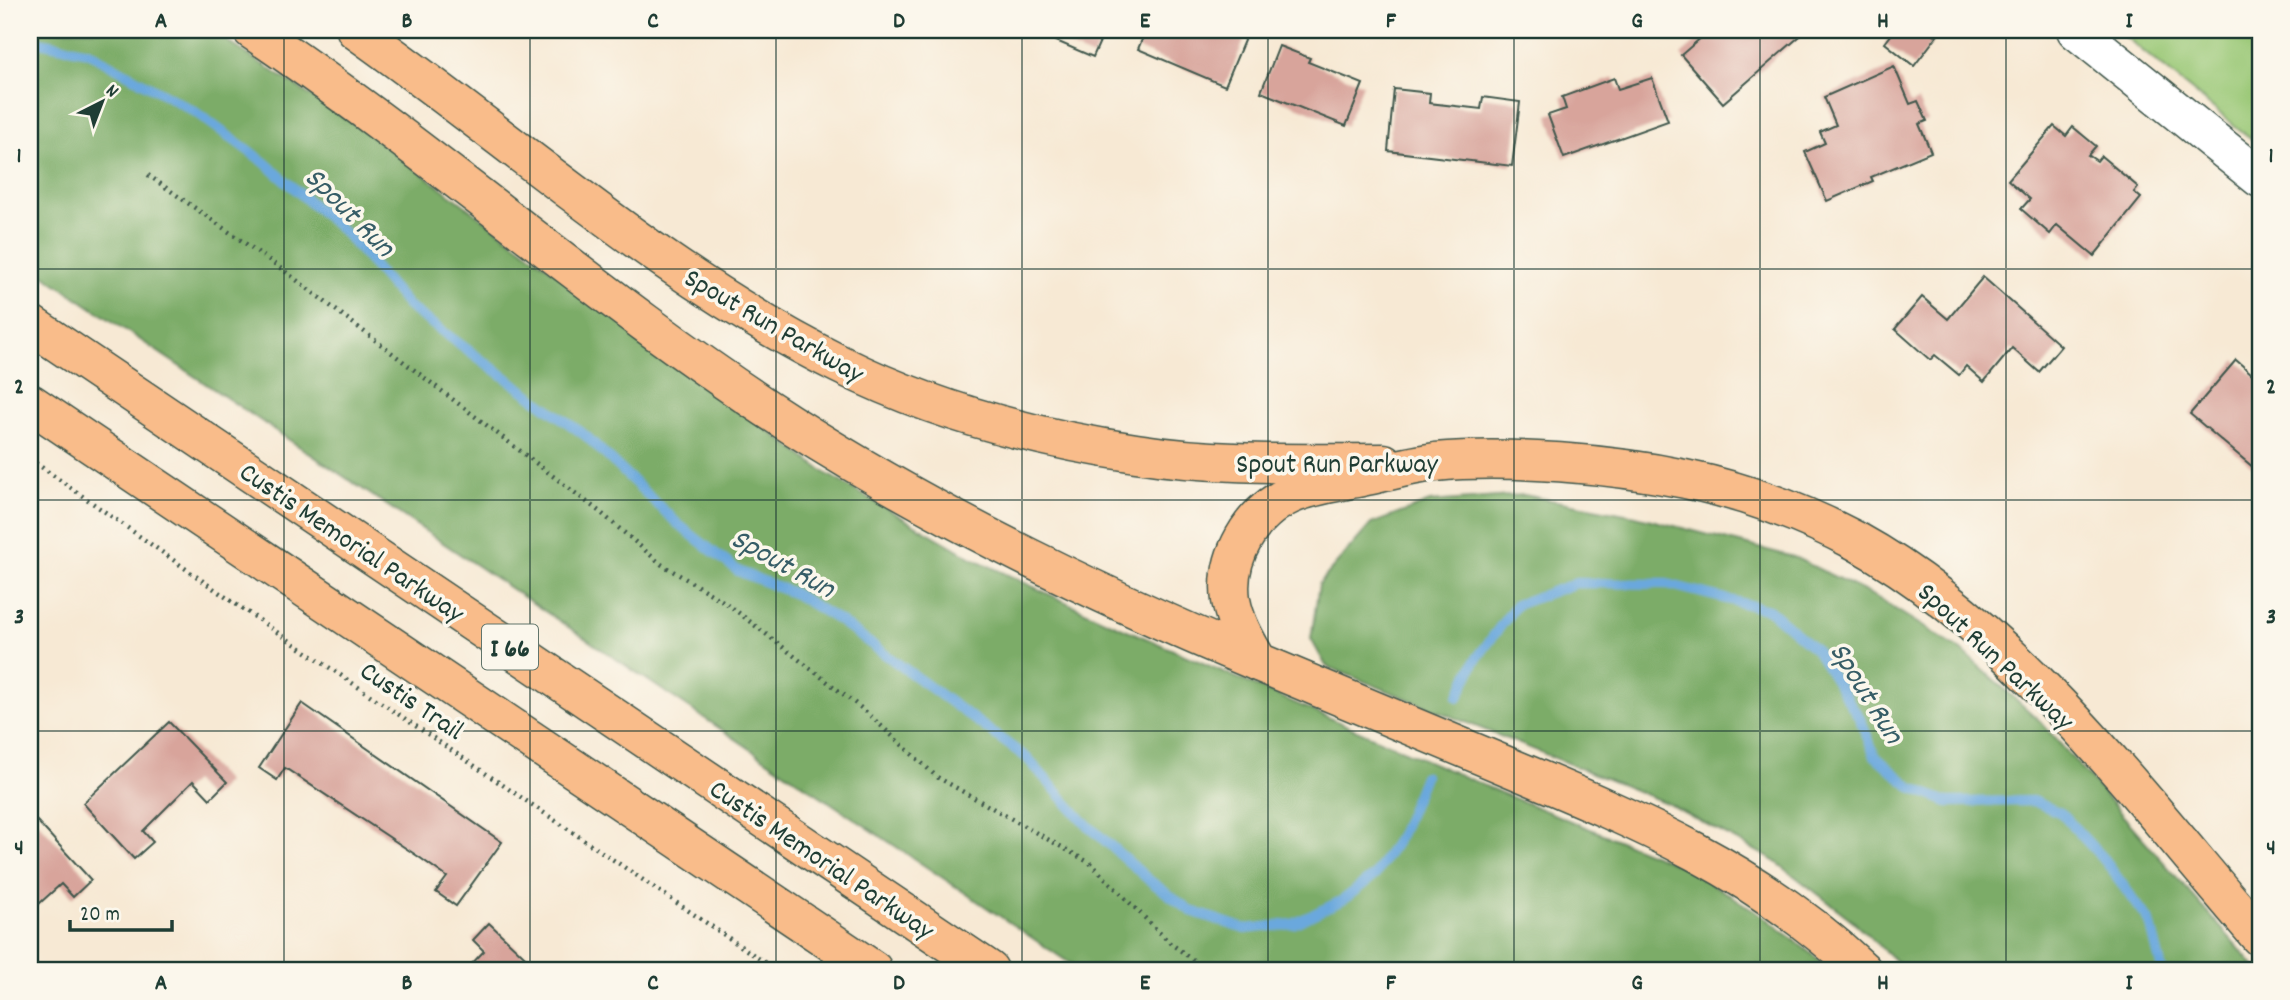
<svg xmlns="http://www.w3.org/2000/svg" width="2290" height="1000" font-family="Dekko,sans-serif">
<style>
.green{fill:#9ac876;stroke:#5c8255;stroke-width:2}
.forest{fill:#7bac67;stroke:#4d744e;stroke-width:2}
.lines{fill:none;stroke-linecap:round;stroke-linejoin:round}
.stream{stroke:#6ba8dd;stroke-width:10}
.building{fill:#d8a49b}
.minor-casing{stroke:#3f574c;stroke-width:41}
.major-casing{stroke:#3f574c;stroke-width:41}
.highway-casing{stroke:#3f574c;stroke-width:41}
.path{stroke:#3f574c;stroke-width:4.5;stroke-dasharray:2 5;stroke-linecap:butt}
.minor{stroke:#fff;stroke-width:38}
.major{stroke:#f9bc8a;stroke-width:38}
.highway{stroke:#f9bc8a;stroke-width:38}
.grid{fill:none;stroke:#1f3d34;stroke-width:2;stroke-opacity:0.55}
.labels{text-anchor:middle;stroke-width:7;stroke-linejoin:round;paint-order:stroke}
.shield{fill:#fbf7ec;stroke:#61756b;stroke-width:2}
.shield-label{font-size:26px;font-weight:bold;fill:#1f3d34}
.street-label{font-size:28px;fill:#1f3d34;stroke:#fbf7ec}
.water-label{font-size:30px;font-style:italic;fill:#365d67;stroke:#fbf7ec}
.neatline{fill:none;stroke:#1f3d34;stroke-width:2.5}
.grid-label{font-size:23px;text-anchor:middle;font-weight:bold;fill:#1f3d34}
</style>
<rect width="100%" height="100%" fill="#fbf7ec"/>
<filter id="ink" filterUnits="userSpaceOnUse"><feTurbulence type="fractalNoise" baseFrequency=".0143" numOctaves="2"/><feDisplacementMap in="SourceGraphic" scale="14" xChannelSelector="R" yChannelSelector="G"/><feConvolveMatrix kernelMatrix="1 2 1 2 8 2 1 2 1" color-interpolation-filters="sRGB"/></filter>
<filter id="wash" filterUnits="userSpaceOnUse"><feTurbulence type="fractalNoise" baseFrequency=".00686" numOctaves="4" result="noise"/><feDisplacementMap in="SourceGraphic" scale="28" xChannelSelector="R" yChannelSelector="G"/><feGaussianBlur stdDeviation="1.57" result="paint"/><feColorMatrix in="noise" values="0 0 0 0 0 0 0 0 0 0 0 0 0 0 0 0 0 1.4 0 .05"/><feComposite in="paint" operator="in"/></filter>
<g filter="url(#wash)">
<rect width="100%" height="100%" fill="#f7e9d4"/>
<polygon class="green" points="2117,30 2260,30 2260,146"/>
<g class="forest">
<polygon points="30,30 210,30 366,132 827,474 974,559 1102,619 1499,792 1684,867 1762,915 1832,970 1080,970 30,266"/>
<polygon points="1524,495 1636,516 1794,557 1874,596 1962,651 2040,721 2258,970 1905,970 1853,921 1775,861 1669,804 1326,666 1311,639 1319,584 1371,524 1430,502"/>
</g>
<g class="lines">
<g class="stream">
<polyline points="30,40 88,52 194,111 264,162 345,233 409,307 586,436 679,525 738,571 795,594 838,620 1027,758 1084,822 1149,880 1191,911 1245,929 1293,924 1343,900 1375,875 1401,833 1424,776"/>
<polyline points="1458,697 1475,661 1516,605 1576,583 1667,584 1769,610 1817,651 1860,719 1875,756 1911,787 1947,802 2033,801 2061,813 2106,862 2150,922 2162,970"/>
</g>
</g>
<g id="blocks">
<g class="building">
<polygon points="1031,30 1105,30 1093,57"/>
<polygon points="1146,30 1205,32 1206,30 1248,31 1225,86 1138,49"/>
<polygon points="1710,30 1807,30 1723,103 1681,55"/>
<polygon points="1895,30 1928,30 1937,36 1914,66 1885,43"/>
<polygon points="1279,46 1310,58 1308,62 1363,84 1346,126 1261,92"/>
<polygon points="1894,66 1910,104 1918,101 1927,121 1919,124 1931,152 1871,177 1873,181 1827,201 1805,152 1825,143 1820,132 1836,125 1824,97"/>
<polygon points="1614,78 1618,89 1652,78 1668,121 1564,158 1548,115 1566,109 1562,97"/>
<polygon points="1394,89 1430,93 1429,103 1481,109 1483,97 1520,102 1512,166 1388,151"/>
<polygon points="2054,126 2066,136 2073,127 2096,146 2088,155 2097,161 2101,156 2138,187 2134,192 2141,198 2094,256 2057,225 2050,234 2021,209 2030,199 2008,180"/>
<polygon points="1983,277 2061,346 2039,372 2012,348 1984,382 1966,366 1959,375 1935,355 1930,360 1895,329 1922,297 1948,319"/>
<polygon points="2236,360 2260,381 2260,461 2254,468 2190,414"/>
<polygon points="302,703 502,842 456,906 436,892 447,877 419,857 285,768 277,780 259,768"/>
<polygon points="169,722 227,782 210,799 193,781 143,831 153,842 134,859 83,803"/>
<polygon points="37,821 91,880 73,897 61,884 30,912 30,828"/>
<polygon points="489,923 539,970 466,970 484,951 473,940"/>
</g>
</g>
</g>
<g filter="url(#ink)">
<use href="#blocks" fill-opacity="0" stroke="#3f574c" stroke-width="2"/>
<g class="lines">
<defs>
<polyline id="minor" points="2076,30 2260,178"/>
<g id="major">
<path d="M252 30C435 153 603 303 789 423 938 518 1095 594 1258 662"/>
<path d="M356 30C516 143 662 276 839 364 931 410 1035 438 1136 453 1218 466 1302 463 1384 463"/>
</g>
<g id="highway">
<polyline points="30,324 989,970"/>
<polyline points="30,403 873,970"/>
<path d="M1862 970C1756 870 1641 822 1509 767 1425 732 1341 697 1258 662 1247 643 1235 623 1231 600 1225 557 1251 513 1290 495 1312 485 1338 482 1362 477 1386 472 1411 465 1435 462 1508 455 1612 464 1685 479 1743 491 1803 513 1856 541 2016 629 2142 801 2260 937"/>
</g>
</defs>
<use href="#minor" class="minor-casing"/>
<use href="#major" class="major-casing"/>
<use href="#highway" class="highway-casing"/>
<g class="path">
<polyline points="148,175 286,272 600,512 661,564 726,603 865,711 937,777 1090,863 1170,943 1207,970"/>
<polyline points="30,459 237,605 776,970"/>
</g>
<use href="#minor" class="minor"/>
<use href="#major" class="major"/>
<use href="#highway" class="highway"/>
</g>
</g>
<path class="grid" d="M284 30V970M530 30V970M776 30V970M1022 30V970M1268 30V970M1514 30V970M1760 30V970M2006 30V970M30 269H2260M30 500H2260M30 731H2260"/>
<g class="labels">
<rect class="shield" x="482" y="624.5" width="56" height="45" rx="5"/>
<g class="shield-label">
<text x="510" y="656">I 66</text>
</g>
<g class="street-label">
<text transform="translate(775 324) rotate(30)" y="10">Spout Run Parkway</text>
<text x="1337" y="472">Spout Run Parkway</text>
<text transform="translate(353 541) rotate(34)" y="10">Custis Memorial Parkway</text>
<text transform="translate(1997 655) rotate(43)" y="10">Spout Run Parkway</text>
<text transform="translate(413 699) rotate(34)" y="10">Custis Trail</text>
<text transform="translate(823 858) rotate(34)" y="10">Custis Memorial Parkway</text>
</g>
<g class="water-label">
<text transform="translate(351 211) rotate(45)" y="10">Spout Run</text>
<text transform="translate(784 562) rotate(29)" y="10">Spout Run</text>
<text transform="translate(1868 692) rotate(58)" y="10">Spout Run</text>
</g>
</g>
<rect width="2290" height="1000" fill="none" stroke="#fbf7ec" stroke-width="77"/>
<g transform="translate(102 102) rotate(42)" stroke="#fbf7ec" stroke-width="5" paint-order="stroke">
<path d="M0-5L12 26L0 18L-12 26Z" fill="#1f3d34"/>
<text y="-10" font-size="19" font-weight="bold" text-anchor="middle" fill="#1f3d34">N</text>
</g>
<path d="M70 920v10h102v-10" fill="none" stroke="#1f3d34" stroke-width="3.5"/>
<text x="80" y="920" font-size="21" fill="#1f3d34" stroke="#fbf7ec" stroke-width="5" paint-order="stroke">20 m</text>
<rect x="38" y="38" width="2214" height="924" class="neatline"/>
<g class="grid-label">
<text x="161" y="27">A</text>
<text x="407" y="27">B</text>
<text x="653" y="27">C</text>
<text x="899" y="27">D</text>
<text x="1145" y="27">E</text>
<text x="1391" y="27">F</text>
<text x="1637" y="27">G</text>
<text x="1883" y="27">H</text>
<text x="2129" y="27">I</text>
<text x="19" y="162">1</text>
<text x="2271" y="162">1</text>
<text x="19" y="393">2</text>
<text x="2271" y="393">2</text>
<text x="19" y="623">3</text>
<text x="2271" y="623">3</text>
<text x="19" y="854">4</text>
<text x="2271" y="854">4</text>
<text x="161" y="989">A</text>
<text x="407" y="989">B</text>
<text x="653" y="989">C</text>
<text x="899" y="989">D</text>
<text x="1145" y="989">E</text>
<text x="1391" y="989">F</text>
<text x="1637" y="989">G</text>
<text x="1883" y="989">H</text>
<text x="2129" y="989">I</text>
</g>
</svg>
